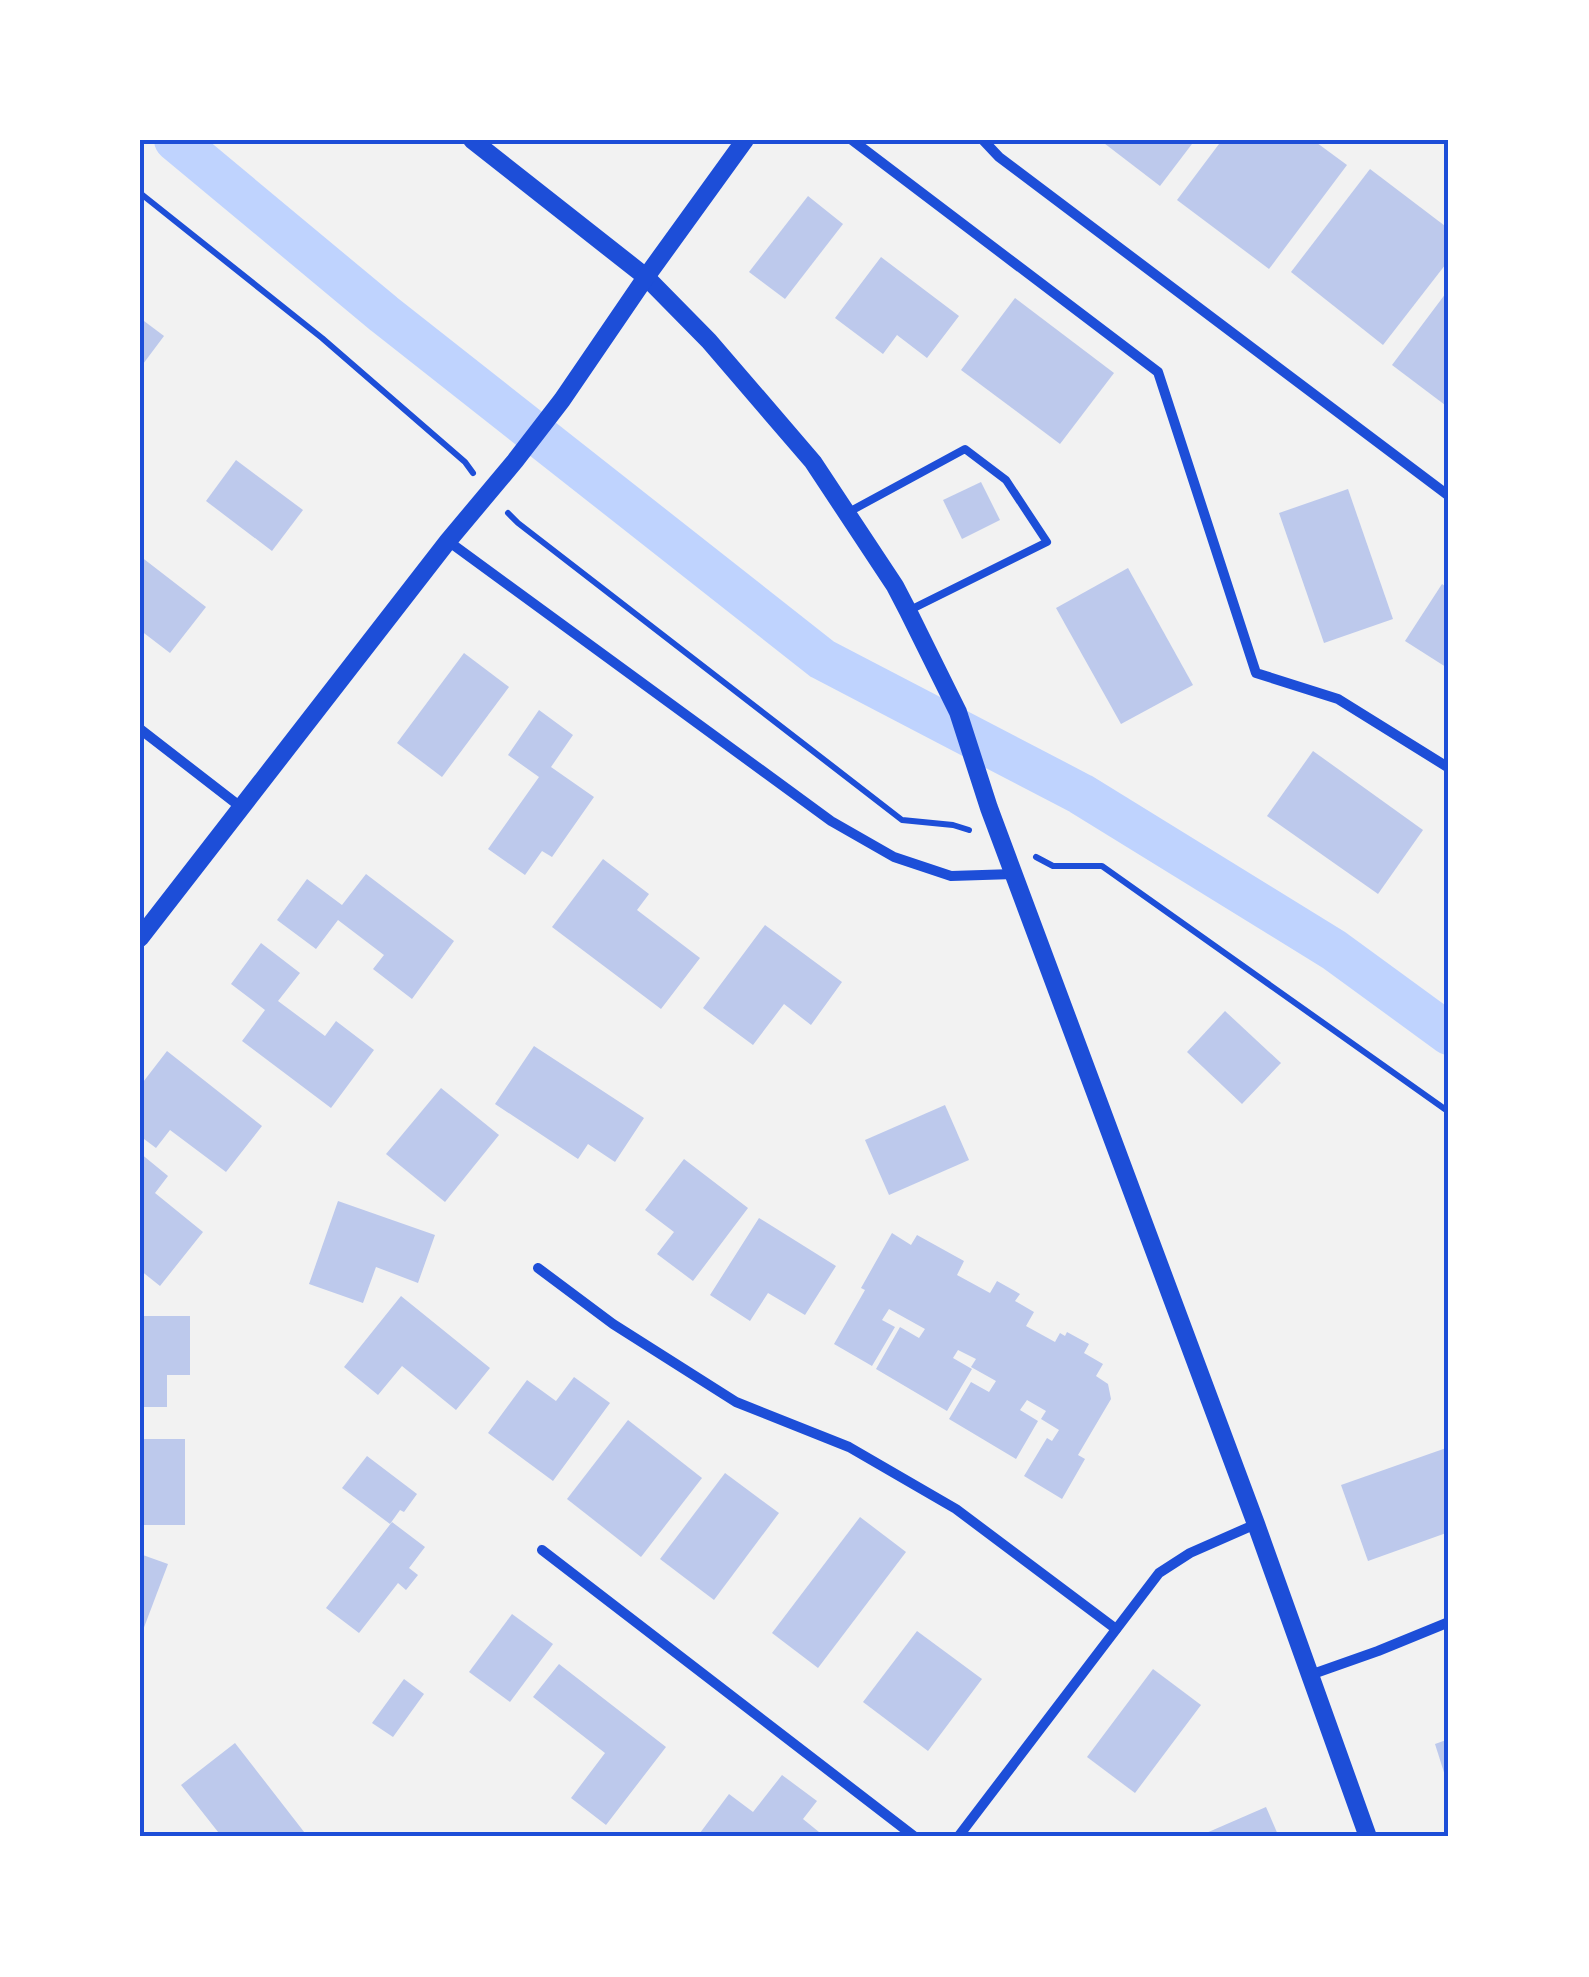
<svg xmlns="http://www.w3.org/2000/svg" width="1589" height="1977" font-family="Poppins,sans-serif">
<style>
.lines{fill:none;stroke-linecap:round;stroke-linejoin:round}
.canal{stroke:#bfd3fe;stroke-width:42}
.building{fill:#bdc9ec}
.path{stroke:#1d4ed8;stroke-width:6}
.service{stroke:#1d4ed8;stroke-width:8}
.minor{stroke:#1d4ed8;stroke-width:10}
.tertiary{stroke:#1d4ed8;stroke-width:18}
.neatline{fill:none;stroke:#1d4ed8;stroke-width:4}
</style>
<rect width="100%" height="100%" fill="#f2f2f2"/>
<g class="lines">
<polyline class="canal" points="175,140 384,314 822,659 1081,794 1334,950 1449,1034"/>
</g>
<g class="building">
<polygon points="1100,140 1195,140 1160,186"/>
<polygon points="1222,140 1313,140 1347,165 1269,269 1177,200"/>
<polygon points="1370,169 1449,229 1449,260 1383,345 1291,272"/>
<polygon points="808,196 843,224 785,299 749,272"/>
<polygon points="881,257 959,316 927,358 897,335 883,354 835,318"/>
<polygon points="1449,289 1449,408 1392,365"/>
<polygon points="1015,298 1114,373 1060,444 961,370"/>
<polygon points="140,318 164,336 140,368"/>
<polygon points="236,460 303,510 272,551 206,501"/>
<polygon points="981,482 1000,520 962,539 943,500"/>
<polygon points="1348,489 1393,619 1324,643 1279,513"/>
<polygon points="140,556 206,607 170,653 140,630"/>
<polygon points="1128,568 1193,685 1121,724 1056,608"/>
<polygon points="1442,584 1449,589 1449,669 1405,641"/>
<polygon points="464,653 509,687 442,777 397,743"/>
<polygon points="539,710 573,735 551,767 594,797 552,857 542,851 525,875 488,849 539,777 508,755"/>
<polygon points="1313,751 1423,830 1378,894 1267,816"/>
<polygon points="603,859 649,894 637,910 700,958 661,1009 552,927"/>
<polygon points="366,874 454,941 412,999 373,969 384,955 338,920 316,949 277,920 307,879 342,905"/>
<polygon points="765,925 842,982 811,1025 784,1004 753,1045 703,1008"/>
<polygon points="261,943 300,973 278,1001 325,1036 336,1021 374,1050 331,1108 242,1041 265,1010 231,984"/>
<polygon points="1225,1011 1281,1063 1242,1104 1187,1052"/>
<polygon points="534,1046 644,1118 615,1162 588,1144 578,1159 495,1104"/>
<polygon points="167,1051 262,1126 226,1172 170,1130 156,1148 140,1136 140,1086"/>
<polygon points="441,1088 499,1135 445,1202 386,1154"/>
<polygon points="945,1105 969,1160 889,1195 865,1140"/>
<polygon points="140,1153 168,1176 155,1193 203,1232 160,1286 140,1270"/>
<polygon points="684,1159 748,1208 693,1281 657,1254 674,1232 645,1210"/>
<polygon points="338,1201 435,1235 418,1283 376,1267 363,1303 309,1284"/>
<polygon points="759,1218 836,1266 805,1315 768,1293 750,1321 710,1295"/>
<polygon points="892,1233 911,1245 917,1235 964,1261 957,1275 990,1293 997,1281 1020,1294 1015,1301 1034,1312 1026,1326 1055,1342 1060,1333 1065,1336 1067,1332 1089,1344 1084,1353 1103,1364 1096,1376 1108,1384 1111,1399 1078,1455 1085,1459 1062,1499 1024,1476 1047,1438 1052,1441 1059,1430 1041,1419 1046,1411 1027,1400 1020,1410 1038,1421 1016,1459 949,1419 971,1382 989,1392 996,1381 971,1367 976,1359 958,1350 953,1358 972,1369 947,1411 876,1369 900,1327 919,1338 925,1329 889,1309 882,1320 895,1327 872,1366 834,1344 865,1290 861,1288"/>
<polygon points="401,1296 490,1368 456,1410 402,1366 378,1395 344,1367"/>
<polygon points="140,1316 190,1316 190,1375 167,1375 167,1407 140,1407"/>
<polygon points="574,1377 610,1403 553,1481 488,1433 527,1380 556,1401"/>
<polygon points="628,1420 702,1478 641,1557 567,1499"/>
<rect x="140" y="1439" width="45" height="86"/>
<polygon points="1449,1447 1449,1532 1368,1561 1341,1485"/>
<polygon points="367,1456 417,1494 404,1512 400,1510 390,1524 342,1488"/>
<polygon points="725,1473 779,1513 714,1600 660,1559"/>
<polygon points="860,1517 906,1552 818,1668 772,1633"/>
<polygon points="392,1522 425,1547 409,1568 418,1575 406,1590 398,1583 359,1633 326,1608"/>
<polygon points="140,1554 168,1564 140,1638"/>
<polygon points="512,1614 553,1644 510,1702 469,1672"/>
<polygon points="917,1631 982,1679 928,1751 863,1702"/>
<polygon points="559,1664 666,1747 606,1825 571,1798 605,1753 533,1697"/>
<polygon points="1153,1669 1201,1705 1135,1793 1087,1757"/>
<polygon points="404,1679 424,1694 393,1737 372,1723"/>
<polygon points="1449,1739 1449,1785 1448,1785 1435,1744"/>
<polygon points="235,1743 308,1837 238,1837 234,1833 228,1837 222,1837 181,1785"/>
<polygon points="782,1775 817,1801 803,1819 819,1832 815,1837 697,1837 729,1794 753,1812"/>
<polygon points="1266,1807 1279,1837 1197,1837"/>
</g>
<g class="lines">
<g class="path">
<polyline points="140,193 322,338 465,462 473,473"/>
<polyline points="508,513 518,523 902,820 953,825 969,830"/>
<polyline points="1036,857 1053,866 1102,866 1449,1112"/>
</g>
<polyline class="service" points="847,513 965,449 1006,480 1047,542 908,611"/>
<g class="minor">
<polyline points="852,140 1158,372 1256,673 1338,699 1449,768"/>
<polyline points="983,140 999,157 1449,496"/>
<polyline points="448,541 831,821 894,857 951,876 1014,874"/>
<polyline points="140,729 242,808"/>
<polyline points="538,1268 613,1324 736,1402 849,1447 956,1509 1116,1629"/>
<polyline points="542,1550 915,1837"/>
<polyline points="1310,1675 1378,1651 1449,1622"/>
<polyline points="958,1837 1159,1573 1190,1553 1256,1524"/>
</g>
<g class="tertiary">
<polyline points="472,140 646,277 709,341 813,462 895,586 908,611 958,712 989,808 1256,1524 1368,1837"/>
<polyline points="140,938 448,541 515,461 562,400 646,277 745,140"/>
</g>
</g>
<rect width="1589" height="1977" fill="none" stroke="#ffffff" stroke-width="285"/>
<rect x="142" y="142" width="1304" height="1692" class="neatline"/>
</svg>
